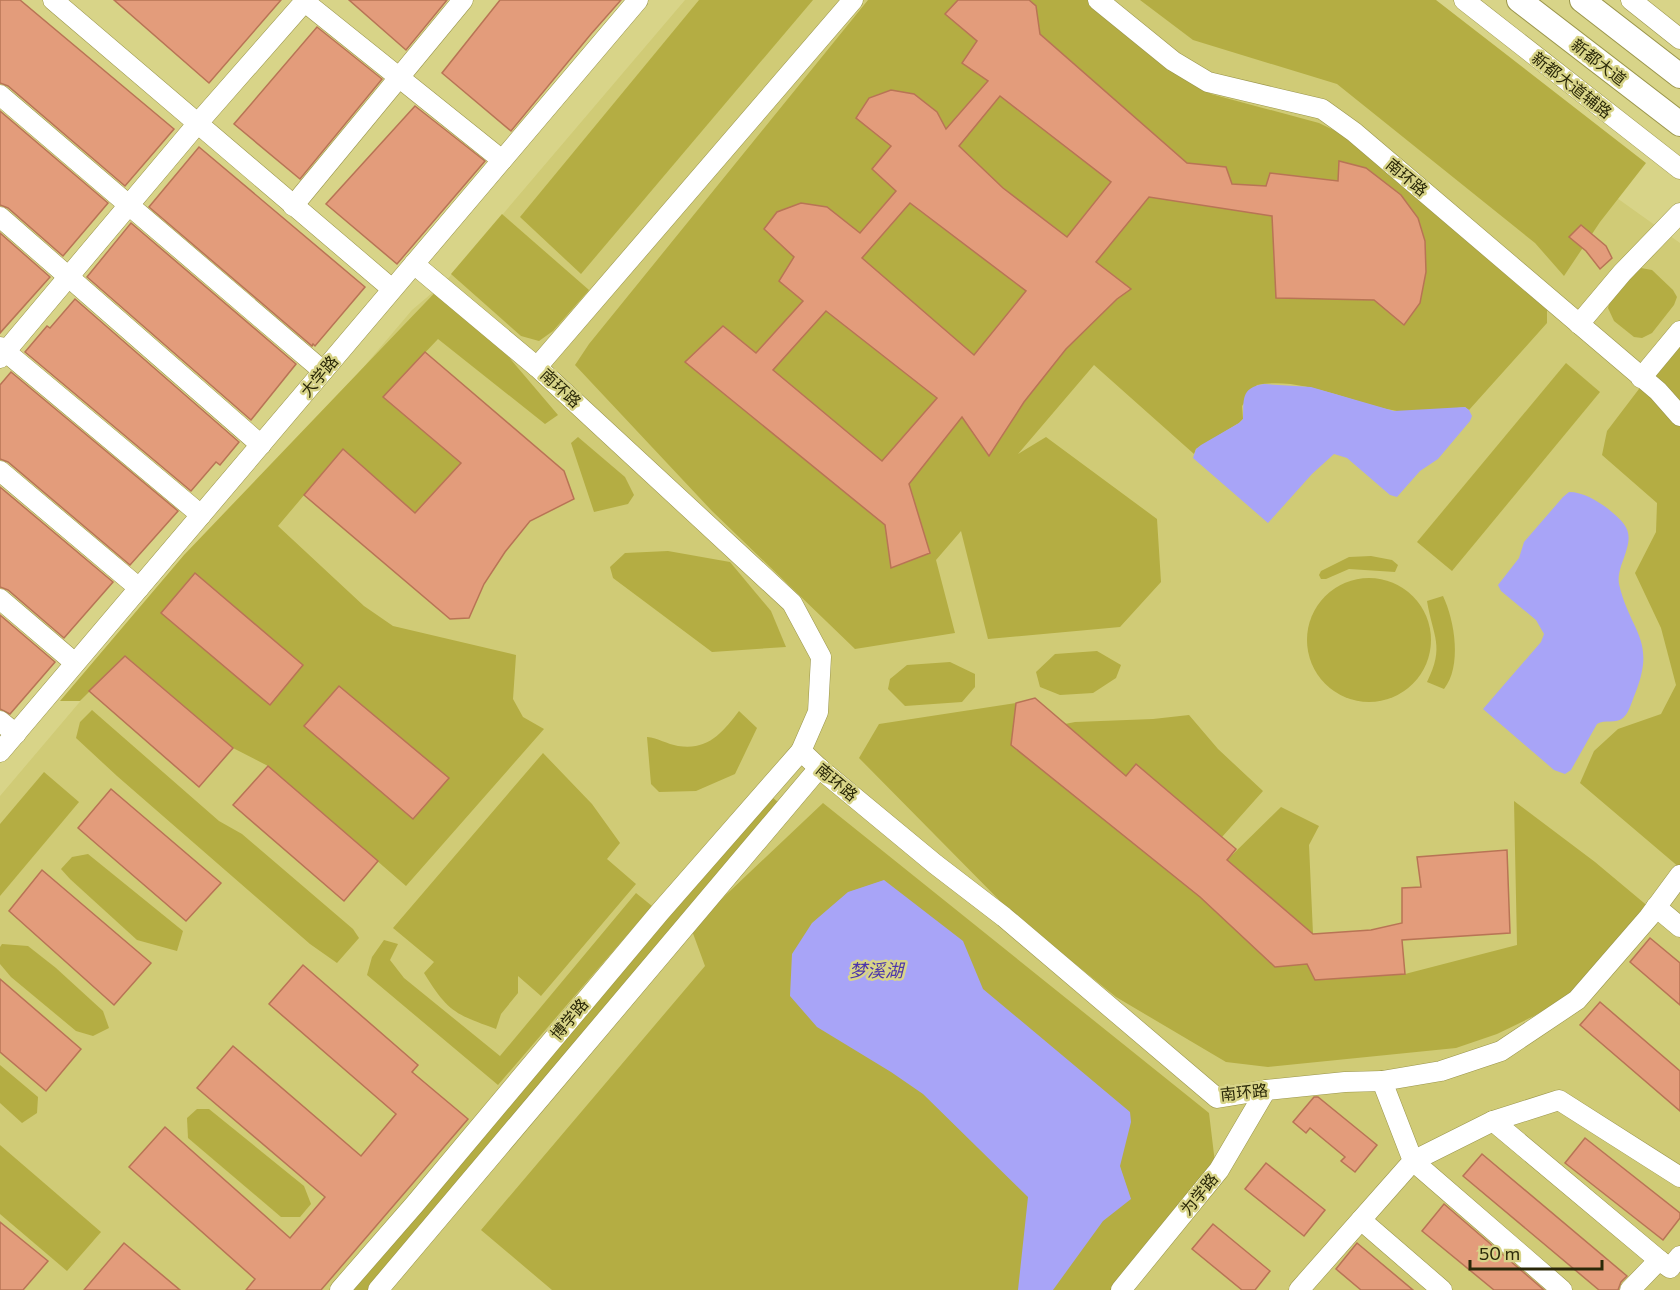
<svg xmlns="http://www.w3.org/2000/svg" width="1680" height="1290" font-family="Commissioner,'Noto Sans SC',sans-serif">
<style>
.built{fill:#d0cb76}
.green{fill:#b4ad43}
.water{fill:#a8a4f7}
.building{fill:#e39c7b;stroke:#b87455;stroke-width:1.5;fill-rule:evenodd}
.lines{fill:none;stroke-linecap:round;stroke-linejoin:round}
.minor-casing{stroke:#9a954b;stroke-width:21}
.major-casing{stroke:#9a954b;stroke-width:26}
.minor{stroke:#fff;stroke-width:20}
.major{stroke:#fff;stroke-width:24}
.labels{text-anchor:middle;stroke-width:5;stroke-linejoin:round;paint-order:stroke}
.street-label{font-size:16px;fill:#2a2808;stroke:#d8d488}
.water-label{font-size:18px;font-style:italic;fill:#4c35aa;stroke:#d8d488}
</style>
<rect width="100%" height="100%" fill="#d8d488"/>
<polygon class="built" points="685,0 1361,0 1586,176 1680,243 1680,1290 0,1290 0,796 412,310 445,282"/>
<g class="green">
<polygon points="699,0 813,0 581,274 520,217"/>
<path d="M868 0H1091L1211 94 1319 123 1352 139 1547 299V323L1469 410 1465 407C1442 409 1415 415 1392 410 1350 402 1300 376 1257 385L1242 406 1243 419 1239 423 1196 449 1194 454 1094 365 1018 454 1046 437 1157 519 1161 582 1120 627 988 639 961 531 936 560 955 633 855 649 712 511 575 365 589 344Z"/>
<polygon points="1140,0 1436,0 1646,163 1600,222 1564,276 1535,243 1337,84 1193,40"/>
<polygon points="502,214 589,290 553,331 539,341 521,336 451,274"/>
<polygon points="1641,268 1652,270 1673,290 1677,297 1674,305 1652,333 1642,338 1634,337 1614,321 1608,308 1610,301 1635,271"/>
<polygon points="445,282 558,415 545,424 438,339 383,397 461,463 415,513 343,449 278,526 364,606 393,626 516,655 513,699 523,717 544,729 406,886 268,766 233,748 125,656 80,701 60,701 184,555"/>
<polygon points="1680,335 1680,868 1580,783 1594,751 1618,729 1661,714 1676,685 1661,628 1635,573 1656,532 1657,503 1602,455 1607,431"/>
<polygon points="1566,363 1600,392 1452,571 1417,542"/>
<polygon points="578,437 625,477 634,495 628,504 594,512 571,443"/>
<polygon points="668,551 730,562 771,611 786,647 712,652 613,578 610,567 625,553"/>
<polygon points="1371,556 1392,560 1398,565 1395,572 1349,569 1326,579 1321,579 1319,575 1321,571 1349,557"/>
<circle cx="1369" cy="640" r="62"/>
<path d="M1443 596C1455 621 1462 667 1444 689L1427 682C1445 646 1433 637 1427 601Z"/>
<polygon points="1097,651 1121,665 1116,678 1093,693 1060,695 1040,687 1036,672 1055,654"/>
<polygon points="950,662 975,674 975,687 962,702 905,706 888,689 890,679 907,665"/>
<polygon points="1016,703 1011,745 1307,964 1315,980 1405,974 1517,945 1514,801 1595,862 1650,908 1571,994 1534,1016 1497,1034 1456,1048 1268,1067 1226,1062 1116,997 1011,912 859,758 879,724"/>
<polygon points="92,710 219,821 242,834 353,929 359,938 337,963 310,944 117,776 76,738 80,722"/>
<path d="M739 711 757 728 735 774 696 791 659 792 651 784 647 737C658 738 667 744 678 746 708 751 723 732 739 711Z"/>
<polygon points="1189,715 1218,749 1263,791 1222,837 1136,764 1126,776 1065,724 1075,722 1153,719"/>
<path d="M543 753 592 804 620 843 607 859 636 884 541 996 518 976V993L501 1014 496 1029C455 1014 448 1012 424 973L434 962 393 928Z"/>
<polygon points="44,772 79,802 0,896 0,824"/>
<polygon points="767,793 784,807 376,1290 344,1290"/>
<polygon points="823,803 1209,1113 1216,1171 1117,1290 552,1290 481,1230 705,966 691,928"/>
<polygon points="1281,807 1319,826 1309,845 1313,934 1227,860"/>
<polygon points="88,854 183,931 177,951 137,940 70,879 61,869 72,857"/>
<polygon points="636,893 652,906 498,1085 367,975 372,957 384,940 398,944 390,960 404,978 500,1056"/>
<polygon points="2,944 28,946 56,968 103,1011 109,1028 93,1036 76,1031 11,977 0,964 0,947"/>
<polygon points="0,1065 38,1097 37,1113 22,1123 0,1103"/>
<polygon points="197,1109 209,1109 304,1186 311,1204 300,1217 281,1217 188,1138 187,1118"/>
<polygon points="0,1145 101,1232 67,1271 0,1214"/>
</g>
<g class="water">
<path d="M1264 384 1311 387 1394 411 1465 407 1469 410 1472 416 1470 421 1438 459 1420 471 1397 497 1390 495 1347 458 1334 454 1312 474 1268 523 1193 458 1196 449 1201 445 1239 423 1243 419C1244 400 1240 388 1264 384Z"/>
<path d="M1569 492C1583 492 1596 500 1607 508 1634 529 1632 536 1621 566 1619 573 1618 578 1619 584 1630 632 1657 639 1635 694 1632 701 1629 713 1623 718 1616 724 1605 719 1597 724L1571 770 1565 774 1554 770 1483 709 1541 642 1544 634 1536 620 1501 591 1498 585 1519 558 1524 542 1563 497Z"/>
<polygon points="884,880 963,941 983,989 1130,1112 1131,1122 1120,1166 1131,1199 1103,1221 1053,1290 1018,1290 1028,1197 923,1094 891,1072 817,1027 790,996 792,954 812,923 848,892"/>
</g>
<g class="building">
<polygon points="0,0 20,0 174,129 125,186 8,86 0,83"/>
<polygon points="114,0 281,0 209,83"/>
<polygon points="349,0 447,0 406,50"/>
<polygon points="500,0 621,0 591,34 511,131 442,73"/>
<path d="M958 0H1029L1036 6 1040 34 1187 163 1226 167 1232 184 1266 186 1270 173 1338 181 1339 161 1366 168 1401 195 1418 218 1425 241 1426 272 1420 303 1404 325 1374 300 1276 298 1272 216 1149 197 1096 262 1131 289 1117 299 1066 349 1024 402 989 456 962 417 909 484 930 553 891 568 885 525 685 362 723 326 756 353 803 301 779 281 794 257 764 229 777 212 801 203 827 207 860 233 896 191 872 169 891 146 856 118 869 98 891 90 914 94 937 112 946 129 988 81 962 63 977 41 945 14ZM1000 96 1111 182 1067 237 1003 188 959 146ZM910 203 1026 291 974 355 862 258ZM826 311 937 398 882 461 773 370Z"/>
<polygon points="317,27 382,79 300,179 234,124"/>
<polygon points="415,106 485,161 397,264 326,204"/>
<polygon points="0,111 108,203 63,256 8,208 0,205"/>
<polygon points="199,147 365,287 315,346 313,344 312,346 149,207"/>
<polygon points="131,223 296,364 251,420 87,277"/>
<polygon points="1581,225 1606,246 1612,258 1600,269 1586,251 1569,237"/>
<polygon points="0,233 50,277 0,333"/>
<polygon points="75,299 239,442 220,465 216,462 191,491 25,352 47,326 50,328"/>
<polygon points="425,352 564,471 574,499 530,521 505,552 484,584 469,618 450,619 304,495 343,449 415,513 461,463 383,397"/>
<polygon points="11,372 178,511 130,565 8,462 0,459 0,385"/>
<polygon points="0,487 113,582 64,638 8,590 0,587"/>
<polygon points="195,573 303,665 270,705 161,613"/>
<polygon points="0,615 55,662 10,714 0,709"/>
<polygon points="125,656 233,748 199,787 89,691"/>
<polygon points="339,686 449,778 413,819 304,726"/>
<polygon points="1035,698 1126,776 1136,764 1236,849 1227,860 1313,934 1371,930 1402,923 1402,888 1421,887 1417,857 1507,850 1510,933 1402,940 1405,974 1315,980 1307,964 1275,967 1200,897 1011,745 1016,703"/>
<polygon points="268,766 378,861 344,901 233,805"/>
<polygon points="111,789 221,883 186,921 78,828"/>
<polygon points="42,870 151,963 114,1005 9,911"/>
<polygon points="1650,938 1680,963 1680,1005 1630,962"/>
<polygon points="303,965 418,1065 412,1072 468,1119 321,1290 246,1290 255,1279 129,1167 165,1127 290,1238 325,1197 197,1088 233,1046 361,1156 396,1114 269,1004"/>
<polygon points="0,979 81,1049 46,1091 0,1052"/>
<polygon points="1600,1002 1680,1071 1680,1111 1580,1025"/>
<polygon points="1314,1097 1318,1097 1377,1145 1355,1172 1341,1161 1345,1157 1310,1128 1306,1133 1293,1122"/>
<polygon points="1585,1138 1680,1213 1680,1218 1663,1240 1565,1163"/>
<polygon points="1482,1154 1627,1276 1621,1282 1618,1290 1599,1290 1463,1176"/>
<polygon points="1266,1163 1325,1210 1304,1236 1245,1189"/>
<polygon points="1444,1204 1544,1290 1494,1290 1422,1231"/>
<polygon points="0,1222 48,1261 23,1290 0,1290"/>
<polygon points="1213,1224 1270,1271 1255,1290 1242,1290 1192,1249"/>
<polygon points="124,1243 180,1290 84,1290"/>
<polygon points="1357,1243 1413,1290 1361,1290 1336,1269"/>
</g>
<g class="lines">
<defs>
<g id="minor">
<polyline points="53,0 392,289"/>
<polyline points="853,0 537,367 792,603 821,657 818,712 801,751 819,768 935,864 1004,917 1217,1098 1266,1090 1345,1082 1382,1081 1441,1071 1501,1051 1577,1000 1649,917 1680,875"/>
<polyline points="1098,0 1173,61 1208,82 1322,109 1354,132 1658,391 1680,416"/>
<polyline points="1464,0 1680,169"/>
<polyline points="1631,0 1680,39"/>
<polyline points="305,2 502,160"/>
<polyline points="0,95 323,371"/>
<polyline points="293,206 463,0"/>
<polyline points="0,217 261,445"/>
<polyline points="414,264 537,367"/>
<polyline points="1579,324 1622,273 1680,213"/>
<polyline points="0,347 201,515"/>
<polyline points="0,358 198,123 306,0"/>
<polyline points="1641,378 1680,331"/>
<polyline points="0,471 139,588"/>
<polyline points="0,599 75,663"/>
<polyline points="0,721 16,734"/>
<polyline points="0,752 638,0"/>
<polyline points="1656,907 1680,927"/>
<polyline points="1493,1121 1659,1260"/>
<polyline points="1361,1220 1442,1290"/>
<polyline points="340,1290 415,1204 660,912 801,751"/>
<polyline points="378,1290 819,768"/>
<polyline points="1121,1290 1219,1170 1266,1090"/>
<polyline points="1299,1290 1413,1161 1382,1081"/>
<polyline points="1562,1290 1413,1161 1493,1121 1559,1100 1680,1177"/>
<polyline points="1630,1290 1659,1260 1670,1268 1680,1256"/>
</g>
<g id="major">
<polyline points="1519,0 1680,124"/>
<polyline points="1582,0 1680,76"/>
</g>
</defs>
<use href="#minor" class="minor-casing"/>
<use href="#major" class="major-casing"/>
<use href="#minor" class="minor"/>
<use href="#major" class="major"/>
</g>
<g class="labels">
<g class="street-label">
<text transform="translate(1599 62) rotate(38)" y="6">新都大道</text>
<text transform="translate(1572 85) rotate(38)" y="6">新都大道辅路</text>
<text transform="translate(1407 177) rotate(40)" y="6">南环路</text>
<text transform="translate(319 376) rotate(-50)" y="6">大学路</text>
<text transform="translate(561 388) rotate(43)" y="6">南环路</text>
<text transform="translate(837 782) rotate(40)" y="6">南环路</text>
<text transform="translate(569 1019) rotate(-50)" y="6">博学路</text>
<text transform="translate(1244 1092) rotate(-6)" y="6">南环路</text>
<text transform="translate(1199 1194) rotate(-51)" y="6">为学路</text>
</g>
<g class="water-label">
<text x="876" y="977">梦溪湖</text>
</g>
</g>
<path d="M1470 1260v9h132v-9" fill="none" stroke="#2a2808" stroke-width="3"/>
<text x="1479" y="1260" font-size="18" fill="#2a2808" stroke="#d8d488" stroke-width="4.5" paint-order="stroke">50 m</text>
</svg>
